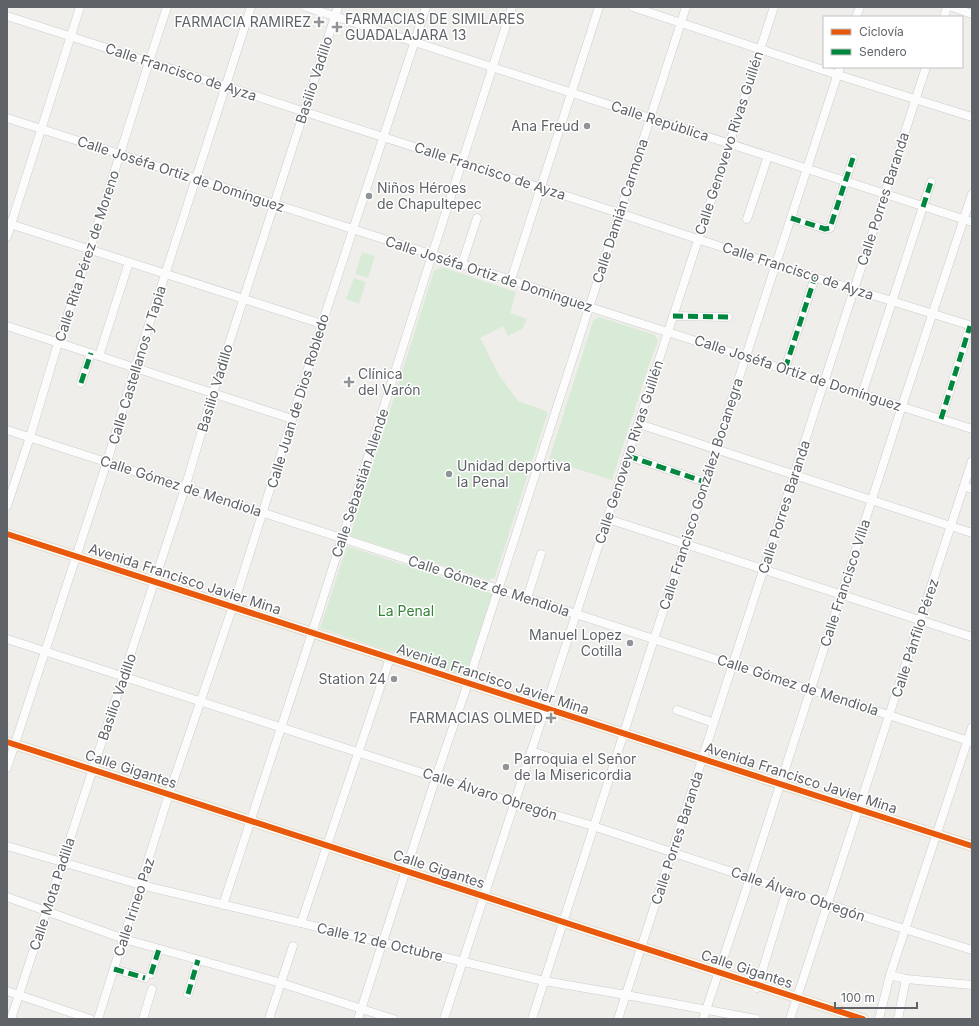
<svg xmlns="http://www.w3.org/2000/svg" width="979" height="1026" font-family="Inter,sans-serif">
<style>
.green{fill:#d8ebd6}
.lines{fill:none;stroke-linecap:round;stroke-linejoin:round}
.minor-casing{stroke:#cbcccc;stroke-width:9}
.major-casing{stroke:#d7ceb8;stroke-width:11}
.minor{stroke:#fdfcfc;stroke-width:8}
.major{stroke:#f4f2e9;stroke-width:10}
.quiet{stroke:#00873e;stroke-width:5;stroke-dasharray:10 5;stroke-linecap:butt}
.cycleway-casing{stroke:#fff;stroke-width:8}
.cycleway{stroke:#e8590c;stroke-width:6}
.poi-dot{fill:#919496;stroke:#fff;stroke-width:1.5}
.labels{text-anchor:middle;stroke-width:3;stroke-linejoin:round;paint-order:stroke}
.poi-label{font-size:14px;fill:#5f6368;stroke:#fff;text-anchor:start}
.street-label{font-size:14px;fill:#5f6368;stroke:#fff}
.park-label{font-size:14px;fill:#348238;stroke:#fff}
</style>
<rect width="100%" height="100%" fill="#efeeea"/>
<g class="green">
<polygon points="362,252 375,256 368,278 355,274"/>
<polygon points="442,267 516,292 510,313 527,319 523,328 508,336 503,326 480,338 499,375 518,401 548,412 495,577 489,580 350,536 434,271"/>
<polygon points="354,278 366,282 359,304 346,299"/>
<polygon points="599,317 655,335 658,341 649,365 612,480 549,460 593,321"/>
<polygon points="347,546 493,594 465,676 320,628"/>
</g>
<g class="lines">
<defs>
<g id="minor">
<polyline points="306,7 972,222"/>
<polyline points="633,7 838,75 972,117"/>
<polyline points="952,7 972,14"/>
<polyline points="7,16 619,213 776,265 972,326"/>
<polyline points="856,17 860,7"/>
<polyline points="944,17 947,7"/>
<polyline points="7,118 511,280 589,307 972,429"/>
<polyline points="791,218 825,229 830,228 853,158"/>
<polyline points="747,219 768,156"/>
<polyline points="7,223 322,324"/>
<polyline points="7,237 80,7"/>
<polyline points="462,264 477,218"/>
<polyline points="511,280 599,7"/>
<polyline points="673,316 728,317"/>
<polyline points="7,326 292,419"/>
<polyline points="99,356 129,262"/>
<polyline points="785,369 815,277"/>
<polyline points="81,383 91,353"/>
<polyline points="862,394 931,182"/>
<polyline points="941,419 970,326"/>
<polyline points="639,424 972,533"/>
<polyline points="7,430 972,742"/>
<polyline points="628,456 705,482"/>
<polyline points="964,486 972,489"/>
<polyline points="7,506 30,437 58,343 90,249 149,62 167,7"/>
<polyline points="608,519 972,637"/>
<polyline points="527,598 541,554"/>
<polyline points="7,639 515,803 593,826 879,921 972,950"/>
<polyline points="677,710 714,723"/>
<polyline points="531,751 561,761"/>
<polyline points="7,768 107,462 135,368 251,7"/>
<polyline points="7,846 141,885 544,981 626,995 756,1019"/>
<polyline points="7,897 124,939 281,983 393,1019"/>
<polyline points="223,905 312,633 432,255 512,7"/>
<polyline points="301,923 390,658"/>
<polyline points="114,969 145,978"/>
<polyline points="151,974 159,949"/>
<polyline points="890,975 906,979 972,985"/>
<polyline points="757,988 787,890"/>
<polyline points="7,991 90,1019"/>
<polyline points="188,994 198,960"/>
<polyline points="11,1019 185,488 213,393 338,7"/>
<polyline points="98,1019 169,794 234,603 322,324 426,7"/>
<polyline points="143,1019 152,989"/>
<polyline points="269,1019 293,946"/>
<polyline points="358,1019 436,777 468,683 686,7"/>
<polyline points="444,1019 774,7"/>
<polyline points="532,1019 654,639 840,67"/>
<polyline points="618,1019 926,67"/>
<polyline points="703,1019 750,878 902,406 972,194"/>
<polyline points="790,1019 972,461"/>
<polyline points="879,1019 890,975 972,727"/>
<polyline points="898,1019 906,979"/>
</g>
<g id="major">
<polyline points="7,534 972,846"/>
<polyline points="7,742 863,1019"/>
</g>
</defs>
<use href="#minor" class="minor-casing"/>
<use href="#major" class="major-casing"/>
<use href="#minor" class="minor"/>
<use href="#major" class="major"/>
<g class="quiet">
<polyline points="923,207 931,182"/>
<polyline points="791,218 825,229 830,228 853,158"/>
<polyline points="673,316 728,317"/>
<polyline points="785,369 815,277"/>
<polyline points="81,383 91,353"/>
<polyline points="941,419 970,326"/>
<polyline points="628,456 705,482"/>
<polyline points="114,969 145,978"/>
<polyline points="151,974 159,949"/>
<polyline points="188,994 198,960"/>
</g>
<defs>
<g id="cycleway">
<polyline points="7,534 972,846"/>
<polyline points="7,742 863,1019"/>
</g>
</defs>
<use href="#cycleway" class="cycleway-casing"/>
<use href="#cycleway" class="cycleway"/>
</g>
<g class="poi-dot">
<path d="M317 16h4v4h4v4h-4v4h-4v-4h-4v-4h4z"/>
<path d="M335 21h4v4h4v4h-4v4h-4v-4h-4v-4h4z"/>
<circle cx="587" cy="126" r="4"/>
<circle cx="369" cy="196" r="4"/>
<path d="M347 376h4v4h4v4h-4v4h-4v-4h-4v-4h4z"/>
<circle cx="449" cy="474" r="4"/>
<circle cx="630" cy="643" r="4"/>
<circle cx="394" cy="679" r="4"/>
<path d="M549 712h4v4h4v4h-4v4h-4v-4h-4v-4h4z"/>
<circle cx="506" cy="767" r="4"/>
</g>
<g class="labels">
<g class="poi-label">
<text x="345" y="24">FARMACIAS DE SIMILARES<tspan x="345" dy="16">GUADALAJARA 13</tspan></text>
<text x="311" y="27" text-anchor="end">FARMACIA RAMIREZ</text>
<text x="579" y="131" text-anchor="end">Ana Freud</text>
<text x="377" y="193">Niños Héroes<tspan x="377" dy="16">de Chapultepec</tspan></text>
<text x="358" y="379">Clínica<tspan x="358" dy="16">del Varón</tspan></text>
<text x="457" y="471">Unidad deportiva<tspan x="457" dy="16">la Penal</tspan></text>
<text x="622" y="640" text-anchor="end">Manuel Lopez<tspan x="622" dy="16">Cotilla</tspan></text>
<text x="386" y="684" text-anchor="end">Station 24</text>
<text x="543" y="723" text-anchor="end">FARMACIAS OLMED</text>
<text x="514" y="764">Parroquia el Señor<tspan x="514" dy="16">de la Misericordia</tspan></text>
</g>
<g class="street-label">
<text transform="translate(181 72) rotate(18)" y="5">Calle Francisco de Ayza</text>
<text transform="translate(314 80) rotate(-72)" y="5">Basilio Vadillo</text>
<text transform="translate(660 121) rotate(18)" y="5">Calle República</text>
<text transform="translate(729 143) rotate(-72)" y="5">Calle Genovevo Rivas Guillén</text>
<text transform="translate(490 171) rotate(18)" y="5">Calle Francisco de Ayza</text>
<text transform="translate(181 174) rotate(18)" y="5">Calle Joséfa Ortiz de Domínguez</text>
<text transform="translate(883 199) rotate(-72)" y="5">Calle Porres Baranda</text>
<text transform="translate(620 211) rotate(-72)" y="5">Calle Damián Carmona</text>
<text transform="translate(87 256) rotate(-72)" y="5">Calle Rita Pérez de Moreno</text>
<text transform="translate(798 271) rotate(18)" y="5">Calle Francisco de Ayza</text>
<text transform="translate(489 274) rotate(18)" y="5">Calle Joséfa Ortiz de Domínguez</text>
<text transform="translate(137 365) rotate(-73)" y="5">Calle Castellanos y Tapia</text>
<text transform="translate(798 373) rotate(18)" y="5">Calle Joséfa Ortiz de Domínguez</text>
<text transform="translate(215 388) rotate(-73)" y="5">Basilio Vadillo</text>
<text transform="translate(298 401) rotate(-73)" y="5">Calle Juan de Dios Robledo</text>
<text transform="translate(629 452) rotate(-72)" y="5">Calle Genovevo Rivas Guillén</text>
<text transform="translate(360 483) rotate(-72)" y="5">Calle Sebastián Allende</text>
<text transform="translate(181 486) rotate(18)" y="5">Calle Gómez de Mendiola</text>
<text transform="translate(701 494) rotate(-72)" y="5">Calle Francisco González Bocanegra</text>
<text transform="translate(784 507) rotate(-72)" y="5">Calle Porres Baranda</text>
<text transform="translate(185 579) rotate(18)" y="5">Avenida Francisco Javier Mina</text>
<text transform="translate(845 583) rotate(-72)" y="5">Calle Francisco Villa</text>
<text transform="translate(489 586) rotate(18)" y="5">Calle Gómez de Mendiola</text>
<text transform="translate(915 638) rotate(-72)" y="5">Calle Pánfilo Pérez</text>
<text transform="translate(493 679) rotate(18)" y="5">Avenida Francisco Javier Mina</text>
<text transform="translate(798 685) rotate(18)" y="5">Calle Gómez de Mendiola</text>
<text transform="translate(117 697) rotate(-71)" y="5">Basilio Vadillo</text>
<text transform="translate(131 769) rotate(18)" y="5">Calle Gigantes</text>
<text transform="translate(801 778) rotate(18)" y="5">Avenida Francisco Javier Mina</text>
<text transform="translate(490 794) rotate(18)" y="5">Calle Álvaro Obregón</text>
<text transform="translate(677 838) rotate(-72)" y="5">Calle Porres Baranda</text>
<text transform="translate(439 869) rotate(18)" y="5">Calle Gigantes</text>
<text transform="translate(52 894) rotate(-72)" y="5">Calle Mota Padilla</text>
<text transform="translate(798 894) rotate(19)" y="5">Calle Álvaro Obregón</text>
<text transform="translate(134 907) rotate(-72)" y="5">Calle Irineo Paz</text>
<text transform="translate(380 942) rotate(13)" y="5">Calle 12 de Octubre</text>
<text transform="translate(747 969) rotate(18)" y="5">Calle Gigantes</text>
</g>
<g class="park-label">
<text x="406" y="616">La Penal</text>
</g>
</g>
<rect width="979" height="1026" fill="none" stroke="#5f6368" stroke-width="16"/>
<rect x="823" y="16" width="140" height="52" fill="#ffffff" stroke="#bfc1c3"/>
<rect x="831" y="29" width="20" height="6" fill="#e8590c" stroke="#bfc1c3"/>
<text x="859" y="36" font-size="12" fill="#5f6368">Ciclovía</text>
<rect x="831" y="49" width="20" height="6" fill="#00873e" stroke="#bfc1c3"/>
<text x="859" y="56" font-size="12" fill="#5f6368">Sendero</text>
<path d="M835 1002v6h82v-6" fill="none" stroke="#5f6368" stroke-width="2"/>
<text x="841" y="1002" font-size="12" fill="#5f6368" stroke="#ffffff" stroke-width="3" paint-order="stroke">100 m</text>
</svg>
